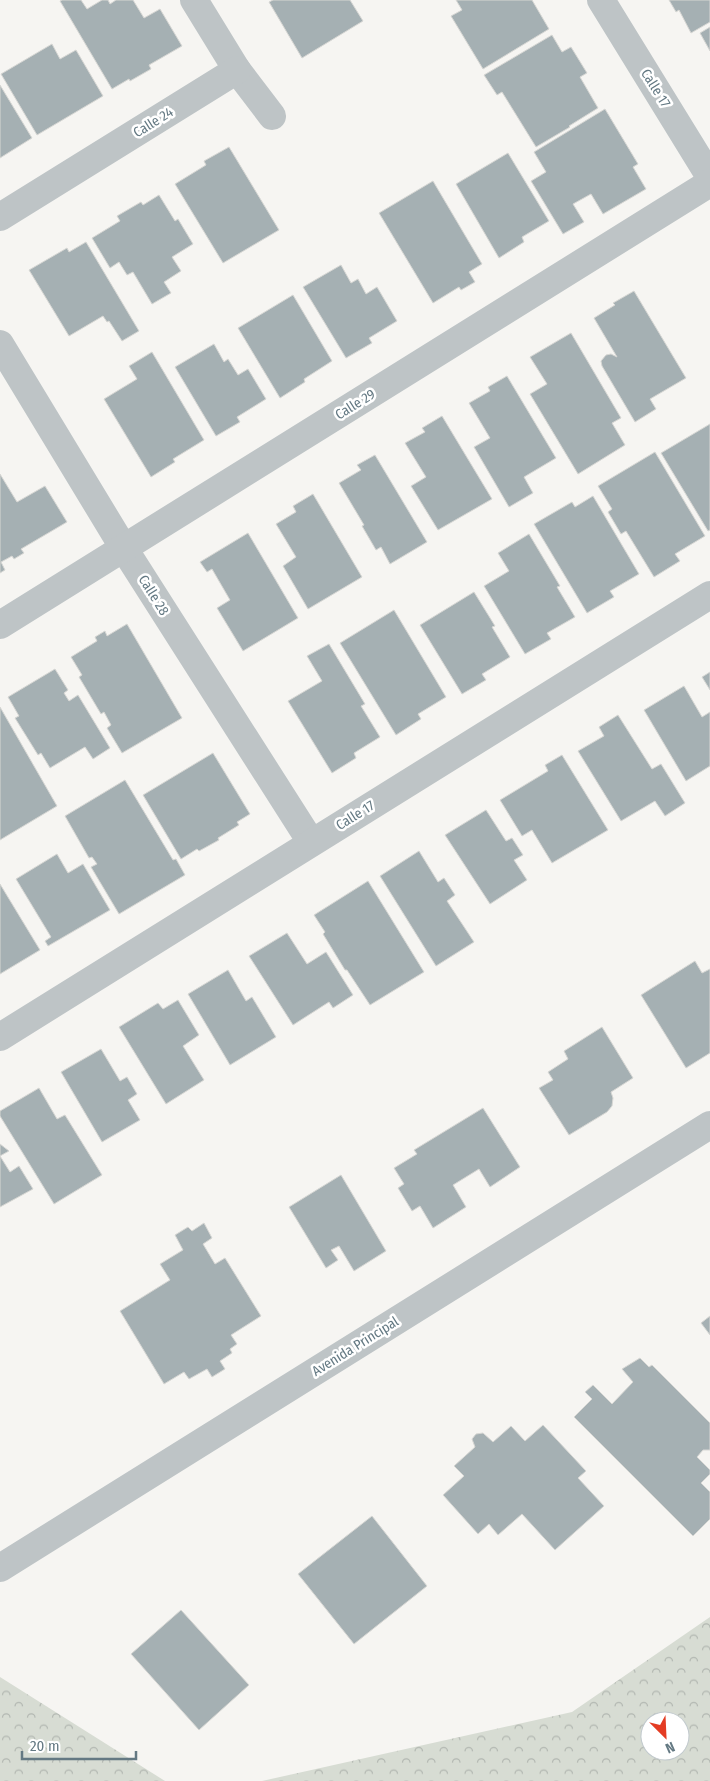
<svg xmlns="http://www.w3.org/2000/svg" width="710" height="1781" font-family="'Fira Sans Condensed',sans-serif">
	<defs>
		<pattern id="forest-crowns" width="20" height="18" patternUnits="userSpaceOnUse" patternTransform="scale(1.25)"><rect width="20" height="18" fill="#d7dcd3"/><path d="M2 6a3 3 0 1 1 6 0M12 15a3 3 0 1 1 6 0" fill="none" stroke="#b2b7b1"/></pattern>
	</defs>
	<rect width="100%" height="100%" fill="#f6f5f2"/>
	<g fill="url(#forest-crowns)" fill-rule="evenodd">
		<path d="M710 1617V1781H262L572 1712ZM650 1721H680V1751H650Z"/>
		<path d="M0 1677 165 1781H0Z"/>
	</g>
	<g fill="#a5b0b3" stroke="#d7d7d4">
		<path d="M62 0H81L87 9 102 0H108L110 4 116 0H133L144 18 160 9 182 46 149 65 151 69 130 81 129 79 112 89 60 1Z"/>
		<path d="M273 0H350L363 21 302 58 269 2Z"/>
		<path d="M456 0H532L549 29 483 69 451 16 462 10Z"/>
		<path d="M669 0H710V22L691 33 679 10 676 12Z"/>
		<path d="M710 27V51L700 33Z"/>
		<path d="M552 35 562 52 571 47 587 73 580 77 598 108 569 126 570 127 536 147 502 92 497 95 484 75Z"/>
		<path d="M52 44 60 59 76 50 103 96 37 135 1 74Z"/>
		<path d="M0 85 32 138 0 158Z"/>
		<path d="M605 109 638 164 633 167 646 189 603 214 591 194 573 204 584 222 563 234 531 181 546 172 534 152Z"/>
		<path d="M229 147 279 230 223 263 175 184 206 165 204 161Z"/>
		<path d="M508 153 549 221 522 237 524 242 499 258 456 184Z"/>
		<path d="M433 181 482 264 469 272 475 282 461 290 459 287 433 303 379 213Z"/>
		<path d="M159 195 175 221 178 219 193 244 172 257 181 271 164 282 171 293 152 304 133 272 127 275 119 262 110 268 92 238 120 221 117 216 141 202 143 205Z"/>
		<path d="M86 242 139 331 122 341 109 321 107 322 103 316 69 336 29 270 67 248 69 252Z"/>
		<path d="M341 265 351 283 358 279 366 294 377 287 397 321 369 338 372 343 346 358 303 287Z"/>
		<path d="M634 291 686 378 650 399 656 409 635 422 602 366 601 361 606 355 611 354 617 357 594 318 615 305 613 303Z"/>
		<path d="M293 295 332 361 304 379 305 382 280 398 238 328Z"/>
		<path d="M571 333 621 418 612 423 625 445 578 474 530 394 547 384 530 357Z"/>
		<path d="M214 344 224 362 228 359 238 375 248 369 266 399 237 417 240 422 216 436 175 367Z"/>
		<path d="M152 352 204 440 173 459 175 462 151 477 104 399 137 379 129 366Z"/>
		<path d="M507 376 556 458 524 477 533 493 509 507 474 447 490 438 469 403 490 391 488 387Z"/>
		<path d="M442 416 492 499 438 530 411 486 426 477 405 443 425 432 422 428Z"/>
		<path d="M710 424V530L708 531 661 453Z"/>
		<path d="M655 452 705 536 675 554 680 561 654 577 626 531 621 534 608 512 612 509 598 486Z"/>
		<path d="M375 455 427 542 390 564 381 547 376 550 362 526 364 525 339 483 361 470 357 465Z"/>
		<path d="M0 474 17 502 45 486 67 522 21 549 24 553 14 559 12 556 1 562 5 570 0 573Z"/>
		<path d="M313 494 362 577 308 609 283 566 296 557 276 524 296 512 293 506Z"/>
		<path d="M593 496 639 574 610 591 614 597 587 613 534 524 572 502 575 507Z"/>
		<path d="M248 533 298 618 243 651 217 608 230 600 212 569 207 572 200 562Z"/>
		<path d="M529 534 560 586 557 587 575 617 547 633 551 639 525 654 484 586 509 571 498 553Z"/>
		<path d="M474 592 495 626 492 627 510 657 482 674 486 680 462 694 420 625Z"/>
		<path d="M394 610 446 697 418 714 421 719 396 735 340 643Z"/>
		<path d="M127 624 182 718 122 753 107 728 111 725 104 712 101 714 79 677 82 675 71 657 97 641 95 637 105 631 107 636Z"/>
		<path d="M329 644 365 704 361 706 380 737 354 753 356 758 332 773 288 701 322 681 307 656Z"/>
		<path d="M55 669 68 690 64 693 69 701 78 695 110 748 93 759 85 747 50 768 41 753 38 755 15 718 19 716 8 697Z"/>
		<path d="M710 672V690L702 677Z"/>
		<path d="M684 686 702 717 710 712V766L686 781 644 710Z"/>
		<path d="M0 707 57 806 0 840Z"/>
		<path d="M618 715 652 769 661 764 685 803 665 816 655 801 621 821 578 751 604 736 599 727Z"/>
		<path d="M213 753 250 814 237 822 239 825 218 838 219 840 199 851 197 849 181 859 143 795Z"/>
		<path d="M562 755 608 830 552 863 532 830 522 836 500 800 548 771 545 765Z"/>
		<path d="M125 780 173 860 176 859 185 875 119 914 91 867 97 864 92 857 89 858 65 816Z"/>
		<path d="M486 810 506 841 512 838 523 855 514 860 527 880 490 904 445 835Z"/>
		<path d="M419 851 438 882 444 878 455 895 447 901 474 942 436 966 380 876Z"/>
		<path d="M57 854 68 873 83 864 110 910 48 946 45 941 51 937 16 879Z"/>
		<path d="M368 881 424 972 370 1005 347 970H345L323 934 325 932 314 915Z"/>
		<path d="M0 884 40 950 0 974Z"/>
		<path d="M287 933 307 964 326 952 353 995 333 1008 329 1002 293 1025 249 956Z"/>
		<path d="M695 961 702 973 710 969V1053L686 1068 641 995Z"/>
		<path d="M228 970 246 1001 252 997 276 1037 230 1065 188 994Z"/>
		<path d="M178 1000 199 1035 183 1046 204 1080 166 1104 119 1027 158 1003 163 1009Z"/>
		<path d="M602 1027 633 1078 611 1092 613 1098 612 1106 607 1112 569 1135 539 1088 553 1080 548 1072 568 1059 564 1051Z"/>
		<path d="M101 1049 120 1081 127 1077 137 1094 128 1100 140 1120 102 1142 61 1072Z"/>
		<path d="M39 1088 57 1119 65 1115 102 1175 54 1204 0 1116V1111Z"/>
		<path d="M483 1108 520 1167 490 1187 479 1169 453 1185 466 1207 433 1228 420 1206 412 1211 398 1188 404 1184 394 1168 417 1154 414 1150Z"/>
		<path d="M0 1144 9 1151 0 1156 10 1172 19 1166 33 1189 0 1207Z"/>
		<path d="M341 1175 386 1251 354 1271 339 1246 331 1250 338 1260 326 1268 289 1207Z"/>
		<path d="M204 1223 212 1238 203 1244 215 1264 225 1258 261 1316 231 1335 237 1344 230 1349 232 1353 220 1361 225 1369 212 1377 207 1369 189 1379 184 1372 164 1384 120 1311 170 1280 160 1264 183 1250 175 1235 188 1227 192 1231Z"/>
		<path d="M710 1316V1335L701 1323Z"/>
		<path d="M640 1358 649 1367 652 1365 710 1423V1450H703L697 1457 710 1470V1474L701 1483 710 1492V1519L693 1536 574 1417 592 1399 585 1392 593 1385 612 1404 633 1382 622 1369Z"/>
		<path d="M543 1425 586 1471 578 1478 604 1506 555 1550 522 1514 498 1535 489 1524 478 1534 443 1495 464 1476 454 1466 475 1447 472 1439 476 1434 483 1433 493 1442 511 1426 525 1441Z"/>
		<path d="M372 1516 427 1586 354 1644 298 1574Z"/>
		<path d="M181 1610 249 1685 199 1730 131 1654Z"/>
	</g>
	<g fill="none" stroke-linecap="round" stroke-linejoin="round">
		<g stroke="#bec4c6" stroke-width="28">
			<path d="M194 0 237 70 272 116"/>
			<path d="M601 0 710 177"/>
			<path d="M0 217 237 70"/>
			<path d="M0 344 123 547 311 842"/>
			<path d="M0 625 710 183"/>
			<path d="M0 1037 710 595"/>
			<path d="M0 1568 710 1125"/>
		</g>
	</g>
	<g text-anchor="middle" stroke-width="5" stroke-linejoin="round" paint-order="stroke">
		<g font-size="14" fill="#647983" stroke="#fff">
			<text transform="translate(656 88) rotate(58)" y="5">Calle 17</text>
			<text transform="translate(153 122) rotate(-32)" y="5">Calle 24</text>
			<text transform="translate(355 404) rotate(-32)" y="5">Calle 29</text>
			<text transform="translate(154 595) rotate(58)" y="5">Calle 28</text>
			<text transform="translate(355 815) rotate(-32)" y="5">Calle 17</text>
			<text transform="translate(355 1346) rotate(-32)" y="5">Avenida Principal</text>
		</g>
	</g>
	<g transform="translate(665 1736) rotate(156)"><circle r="24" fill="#ffffff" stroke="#c1c9cd"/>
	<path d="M0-4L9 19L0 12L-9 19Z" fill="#e43c23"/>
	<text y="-8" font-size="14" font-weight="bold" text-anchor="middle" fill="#647983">N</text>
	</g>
	<path d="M22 1751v8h114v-8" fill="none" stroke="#647983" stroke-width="2.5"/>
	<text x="30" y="1751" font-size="15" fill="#647983" stroke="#ffffff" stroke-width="4" paint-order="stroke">20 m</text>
</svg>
